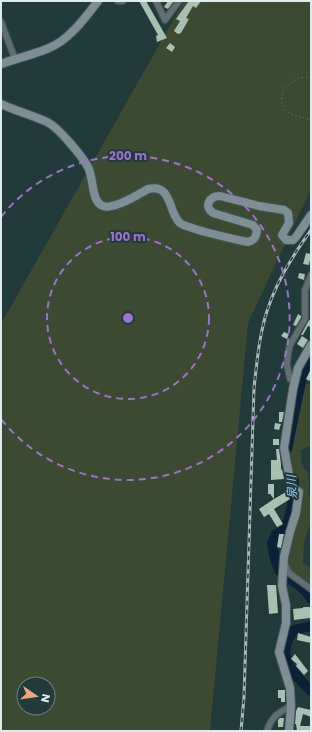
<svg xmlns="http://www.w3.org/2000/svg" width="312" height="732" font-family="Poppins,'Noto Sans JP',sans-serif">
	<rect width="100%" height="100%" fill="#203b39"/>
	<g fill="#3c4a32" fill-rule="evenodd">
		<path d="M184 1H311V189L248 323 210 731H1V324ZM24 684H48V708H24Z"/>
		<path d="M303 382 310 384 311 382V446L301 450 302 466 308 472 309 484 308 491 311 506V521L304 542 303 564 307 565 311 569V583L291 571 288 566 286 556 300 488 293 469 289 450Z"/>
	</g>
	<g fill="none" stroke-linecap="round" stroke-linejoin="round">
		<g stroke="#0b2137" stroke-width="10">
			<path d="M287 449 302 377 306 363 311 355"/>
			<path d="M294 481C294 501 292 510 285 530L276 534 272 543 275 559 279 570 300 586 309 595 311 599"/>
			<path d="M311 626 294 630C274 656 292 672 311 691"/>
		</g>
	</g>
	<g fill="#a7c0b2">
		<path d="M139 1H146L167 38 157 42 156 36 158 35Z"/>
		<path d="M168 1H174L168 9 164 7Z"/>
		<path d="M189 1H201L196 8 193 6 186 18 189 19 181 33 178 34 174 31 180 21 176 19Z"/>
		<path d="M170 43 175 47 172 52 166 48Z"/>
		<path d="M306 253 311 254 309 265 303 264Z"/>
		<path d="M299 273 305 274 304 280 298 278Z"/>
		<path d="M298 314 301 316V318L296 326 293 325Z"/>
		<path d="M309 320 311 321V327L308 326 303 335H301Z"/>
		<path d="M284 332 289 334 287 339 281 336Z"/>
		<path d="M302 336 308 340 303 348 297 344Z"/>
		<path d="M311 369V378L309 381 306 379Z"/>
		<path d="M279 412H284L282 422H279Z"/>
		<path d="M275 423 281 424 279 430 274 429Z"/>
		<rect x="273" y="439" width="6" height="6"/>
		<path d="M276 449H279L281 464V470L282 469 284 479 271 480V460H277Z"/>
		<path d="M268 484H274V499L286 492 290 499 274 509 283 524 277 527 269 514 264 517 259 509 274 499 270 494H268Z"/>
		<path d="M279 534H284L281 548 277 547Z"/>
		<path d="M267 585H276L278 613 269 614Z"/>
		<path d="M303 607H310V618L294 620 293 609 303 608Z"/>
		<path d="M298 633 311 637V643L297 640Z"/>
		<path d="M295 654 308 671 304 675 296 666 297 664 291 659Z"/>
		<path d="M278 690H285V702H281V698H278Z"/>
		<path d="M298 707 311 710V717L303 714 300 726H311V731H297L296 724H295L296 711Z"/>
		<path d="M280 718H284L283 727H278V720Z"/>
	</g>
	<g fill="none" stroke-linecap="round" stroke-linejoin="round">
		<defs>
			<g id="street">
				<path d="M118 1H123"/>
				<path d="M156 1 165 20 179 1"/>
				<path d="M1 22 15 59"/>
				<path d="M295 381 290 379 287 365 288 354 290 345 305 319V290L311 275"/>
				<path d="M284 562 289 573 311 589"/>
				<path d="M267 731C272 716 277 714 291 706"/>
			</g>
			<g id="secondary">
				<path d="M1 64C17 58 33 55 49 48 69 40 85 18 98 1"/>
				<path d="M1 104C16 111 32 115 47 122 58 127 82 156 88 167 94 178 91 202 103 206 114 210 137 195 148 189 172 183 168 212 180 223 183 226 188 226 192 228 210 234 229 238 248 242 255 240 256 237 257 230L253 225 213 213C203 206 210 196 220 196L259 206 284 210 288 213 289 223 282 235 286 240H293L296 237 311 215"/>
				<path d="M289 731 291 706 290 688 279 652 286 623V605L282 586 284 557 290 532 296 513 299 492 291 485 284 448 293 389 298 368 311 345"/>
			</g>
		</defs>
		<use href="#street" stroke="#3e5756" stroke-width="8"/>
		<use href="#secondary" stroke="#3e5756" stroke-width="10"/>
		<path stroke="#6a807f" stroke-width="1" stroke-dasharray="1 3" stroke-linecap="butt" d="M311 78C296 74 274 91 284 107 290 118 302 115 311 121"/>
		<use href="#street" stroke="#636e72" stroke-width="5.5"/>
		<use href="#secondary" stroke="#7d8e94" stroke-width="8"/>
		<defs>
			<path id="rail" d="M241 731 244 697 254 388C257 362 259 336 267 311 276 282 293 255 311 230"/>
		</defs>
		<use href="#rail" stroke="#a8bbba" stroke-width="3"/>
		<use href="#rail" stroke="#203b39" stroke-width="1.5" stroke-dasharray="4.5" stroke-linecap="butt"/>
	</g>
	<g fill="none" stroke="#9e70cf" stroke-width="2" stroke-dasharray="7 5">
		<circle cx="128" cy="318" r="81"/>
		<path d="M1 217A162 162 0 1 1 1 419"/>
	</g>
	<g text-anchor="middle" stroke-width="4" stroke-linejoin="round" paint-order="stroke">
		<g font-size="12" font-style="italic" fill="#96c3f0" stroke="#203b39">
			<text transform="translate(292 487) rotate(-93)" y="4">泉川</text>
		</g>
	</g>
	<circle cx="128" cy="318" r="6" fill="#9e70cf" stroke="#203b39" stroke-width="2"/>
	<g font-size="12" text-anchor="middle" font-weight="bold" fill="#9e70cf" stroke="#203b39" stroke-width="4" stroke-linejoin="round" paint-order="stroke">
		<text x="128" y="160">200 m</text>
		<text x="128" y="241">100 m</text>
	</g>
	<rect width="312" height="732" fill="none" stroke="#deedec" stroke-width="4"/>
	<g transform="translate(36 696) rotate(103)"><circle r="19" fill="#203b39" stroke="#6c8281"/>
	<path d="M0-3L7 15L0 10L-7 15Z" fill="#f1a17d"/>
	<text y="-6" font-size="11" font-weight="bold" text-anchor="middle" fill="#deedec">N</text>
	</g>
</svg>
